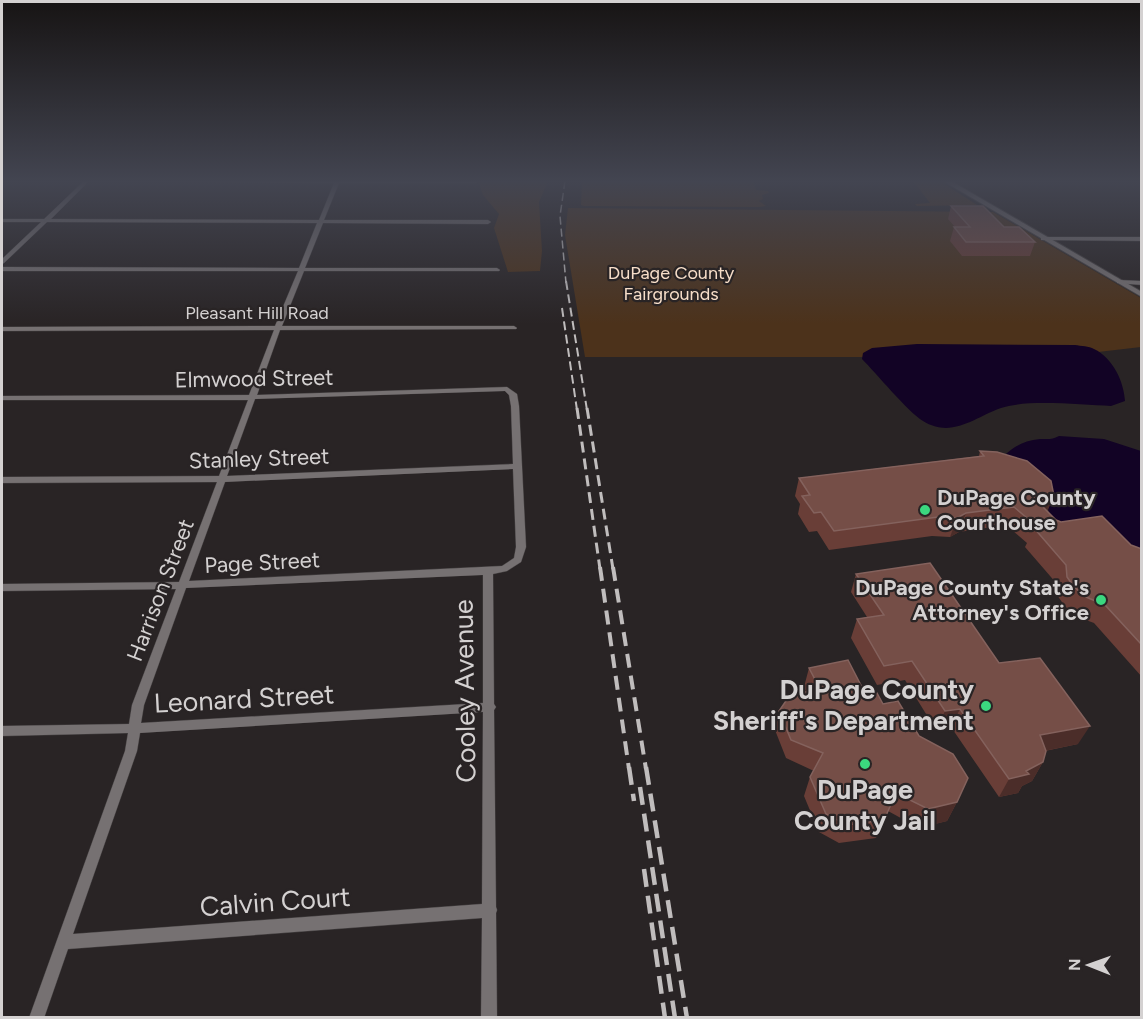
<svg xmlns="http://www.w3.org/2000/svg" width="1143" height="1019" font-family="Figtree,sans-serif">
	<rect width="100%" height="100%" fill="#292425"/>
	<g fill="#4c321b">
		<path d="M478 181H548L539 202 542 251 540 271 508 272 494 228 499 214 483 195Z"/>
		<path d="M582 181H753L756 190 768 191 769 193 762 195 763 199 759 201 766 206 759 207 584 206 581 205Z"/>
		<path d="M913 181H940L977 205 917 206 915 204 930 203Z"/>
		<path d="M568 208 993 212 1141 298V347L1098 352 873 357H585L565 235Z"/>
	</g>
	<g fill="#120325">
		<path d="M917 344 1075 345C1081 346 1089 346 1094 349 1113 358 1124 382 1125 401L1111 406C1082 405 1026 399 1001 408 975 417 952 439 923 421 908 412 876 373 862 359L863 353 872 348Z"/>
		<path d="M1059 436 1104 439 1141 451V570L1052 538 1048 507 992 470C1005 453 1017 441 1040 439 1048 439 1052 440 1059 436Z"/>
	</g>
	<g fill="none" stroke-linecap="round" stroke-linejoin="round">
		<defs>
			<g id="minor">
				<path d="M84 181H89L51 219 319 220 334 183 93 181 477 182 475 183H339L324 220H488L491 222 488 224 323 223 305 268H497L500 270 499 271H304L282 326H514L517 328 516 329 280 330 257 395 507 387 517 394 519 406 526 547 521 562 507 571 493 574 494 704 496 707 494 710 496 907 497 910 496 913 497 1018H481L482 918 68 949 44 1018H29L125 751 128 733 2 736V726L129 724 132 705 176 589 2 591V584L179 582 217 482 2 483V477L219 476 248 400H2V396L249 395 274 330 2 331V327L275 326 298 271H2V267L299 268 317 223 47 222 4 263 2 264V259L41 222H2V219H44ZM505 391 509 395 511 406 513 464 227 476 255 399ZM513 469 516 547 514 558 502 566 189 581 225 482ZM483 575V703L141 723 144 705 186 588ZM483 712 482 904 73 934 137 751 140 733Z"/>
				<path d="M1043 237H1142V241L1041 240V238Z"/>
				<path d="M1119 280 1142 281V285L1117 283V281Z"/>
			</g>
			<path id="tertiary" d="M943 181H951L1142 292V297Z"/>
		</defs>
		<use href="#minor" stroke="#444041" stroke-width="1"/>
		<use href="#tertiary" stroke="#444041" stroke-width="2"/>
		<use href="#minor" fill="#767172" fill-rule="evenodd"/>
		<use href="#tertiary" fill="#767172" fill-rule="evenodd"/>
		<path stroke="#c0bdbd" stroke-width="1.5" stroke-dasharray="8 4" stroke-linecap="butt" d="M565 181 560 216 566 283"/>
		<g stroke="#c0bdbd" stroke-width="2" stroke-dasharray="9 4.5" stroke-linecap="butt">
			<path d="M566 281 587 410"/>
			<path d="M562 308 577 410"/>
		</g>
		<g stroke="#c0bdbd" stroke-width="3" stroke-dasharray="11 6" stroke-linecap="butt">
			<path d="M577 408 600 569"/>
			<path d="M587 408 613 569"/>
		</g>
		<g stroke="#c0bdbd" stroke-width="4" stroke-dasharray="14 8" stroke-linecap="butt">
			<path d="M600 567 629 769"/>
			<path d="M613 567 646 769"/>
		</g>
		<g stroke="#c0bdbd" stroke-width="4.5" stroke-dasharray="18 9" stroke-linecap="butt">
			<path d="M629 767 634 801"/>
			<path d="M646 767 687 1018"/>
			<path d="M640 787 675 1018"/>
			<path d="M644 869 665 1018"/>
		</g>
	</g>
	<g fill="#693e37">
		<path d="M951 206 1004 227 1035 242 1030 256H962L950 241 954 227H955L948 219Z"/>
		<path d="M980 451 1054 496 1047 511 1056 520 1142 549V677L1094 623 1075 616 1064 605 1057 595V584L1025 547 1027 543 1006 525 959 532 950 537 932 536 829 550 817 531 809 532 798 514 800 504 795 496 799 478 979 456Z"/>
		<path d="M856 574 999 663 1078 744 1045 751 1043 762 1032 781 1022 786 1018 793 999 797 951 727 936 730 905 680 877 685 851 638 857 619 867 617 851 592Z"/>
		<path d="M809 668 866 695 883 704 957 802 947 821 919 828 888 811 876 838 839 843 819 832 804 796 810 777 814 771 786 758 775 730 779 711 806 692 804 687Z"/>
	</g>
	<g fill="#4b2d29">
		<path d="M1054 496 1046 514 1035 526 1043 507Z"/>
		<path d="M966 513 959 532 950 537 957 518Z"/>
		<path d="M960 709 951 727 936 730 945 711Z"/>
		<path d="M1090 726 1078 744 1029 754 1040 735Z"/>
		<path d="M1043 762 1032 781 1022 786 1018 793 999 797 1009 779Z"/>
		<path d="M957 802 947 821 919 828 928 809Z"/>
	</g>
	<g fill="#754e47" stroke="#84625d" stroke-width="1.5">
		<path d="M951 206H983L1004 227H1019L1035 242H966L954 227H970Z"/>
		<path d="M980 451 997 452 1027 461 1051 481 1054 496 1043 507 1056 520 1061 522 1102 516 1131 545 1142 549V645L1105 605 1086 597 1074 587 1067 577 1066 565 1034 528 1040 529 1014 507 966 513 957 518 938 517 834 531 821 512 814 513 802 496 810 495 799 478 984 456Z"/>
		<path d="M930 563 999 663 1040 658 1090 726 1040 735 1046 751 1043 762 1026 771 1029 774 1009 779 960 709 945 711 912 661 884 666 857 619 884 615 856 574Z"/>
		<path d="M848 660 866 695 877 693 883 704 898 701 919 736 953 754 968 778 957 802 928 809 896 793 884 820 847 825 826 814 810 777 823 753 791 740 779 711 790 695 820 689 809 668Z"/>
	</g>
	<linearGradient id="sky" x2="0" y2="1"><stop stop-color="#171414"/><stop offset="0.56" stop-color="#434551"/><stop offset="1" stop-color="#434551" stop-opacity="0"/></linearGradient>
	<rect width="1143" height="324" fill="url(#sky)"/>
	<g fill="#3bd77f" stroke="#292425" stroke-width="2">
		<circle cx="925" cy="510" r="6"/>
		<circle cx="1101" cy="600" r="6"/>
		<circle cx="986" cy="706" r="6"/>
		<circle cx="865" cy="764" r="6"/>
	</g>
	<g text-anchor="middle" stroke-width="4.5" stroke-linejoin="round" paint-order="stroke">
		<g font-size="18" fill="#f7dec9" stroke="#292425">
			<text x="671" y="279">DuPage County<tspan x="671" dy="21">Fairgrounds</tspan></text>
		</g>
		<g font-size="18" fill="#d4d1d1" stroke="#292425">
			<text x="257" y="319">Pleasant Hill Road</text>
		</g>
		<g font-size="22" fill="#d4d1d1" stroke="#292425">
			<text transform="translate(254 378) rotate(-1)" y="8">Elmwood Street</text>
			<text transform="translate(259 458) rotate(-2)" y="8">Stanley Street</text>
			<text transform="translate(262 562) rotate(-3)" y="8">Page Street</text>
			<text transform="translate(160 590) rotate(-69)" y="8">Harrison Street</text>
		</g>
		<g font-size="22" font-weight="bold" fill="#d4d1d1" stroke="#292425" text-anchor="start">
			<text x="937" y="505">DuPage County<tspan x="937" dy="25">Courthouse</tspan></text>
			<text x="1089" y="595" text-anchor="end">DuPage County State's<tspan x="1089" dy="25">Attorney's Office</tspan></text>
		</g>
		<g font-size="27" font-weight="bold" fill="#d4d1d1" stroke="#292425" text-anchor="end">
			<text x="974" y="699">DuPage County<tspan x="974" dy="31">Sheriff's Department</tspan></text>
			<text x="865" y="799" text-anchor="middle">DuPage<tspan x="865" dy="31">County Jail</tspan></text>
		</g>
		<g font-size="27" fill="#d4d1d1" stroke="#292425">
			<text transform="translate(465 691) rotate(-91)" y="9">Cooley Avenue</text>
			<text transform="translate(244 699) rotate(-3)" y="9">Leonard Street</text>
			<text transform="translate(275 902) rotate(-4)" y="9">Calvin Court</text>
		</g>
	</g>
	<rect width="1143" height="1019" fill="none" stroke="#d4d1d1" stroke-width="6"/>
	<g transform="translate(1089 965) rotate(271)" stroke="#292425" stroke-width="4.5" paint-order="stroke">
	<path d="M0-4.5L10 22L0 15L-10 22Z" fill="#d4d1d1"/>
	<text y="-9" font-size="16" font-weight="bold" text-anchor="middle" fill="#d4d1d1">N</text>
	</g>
</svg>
